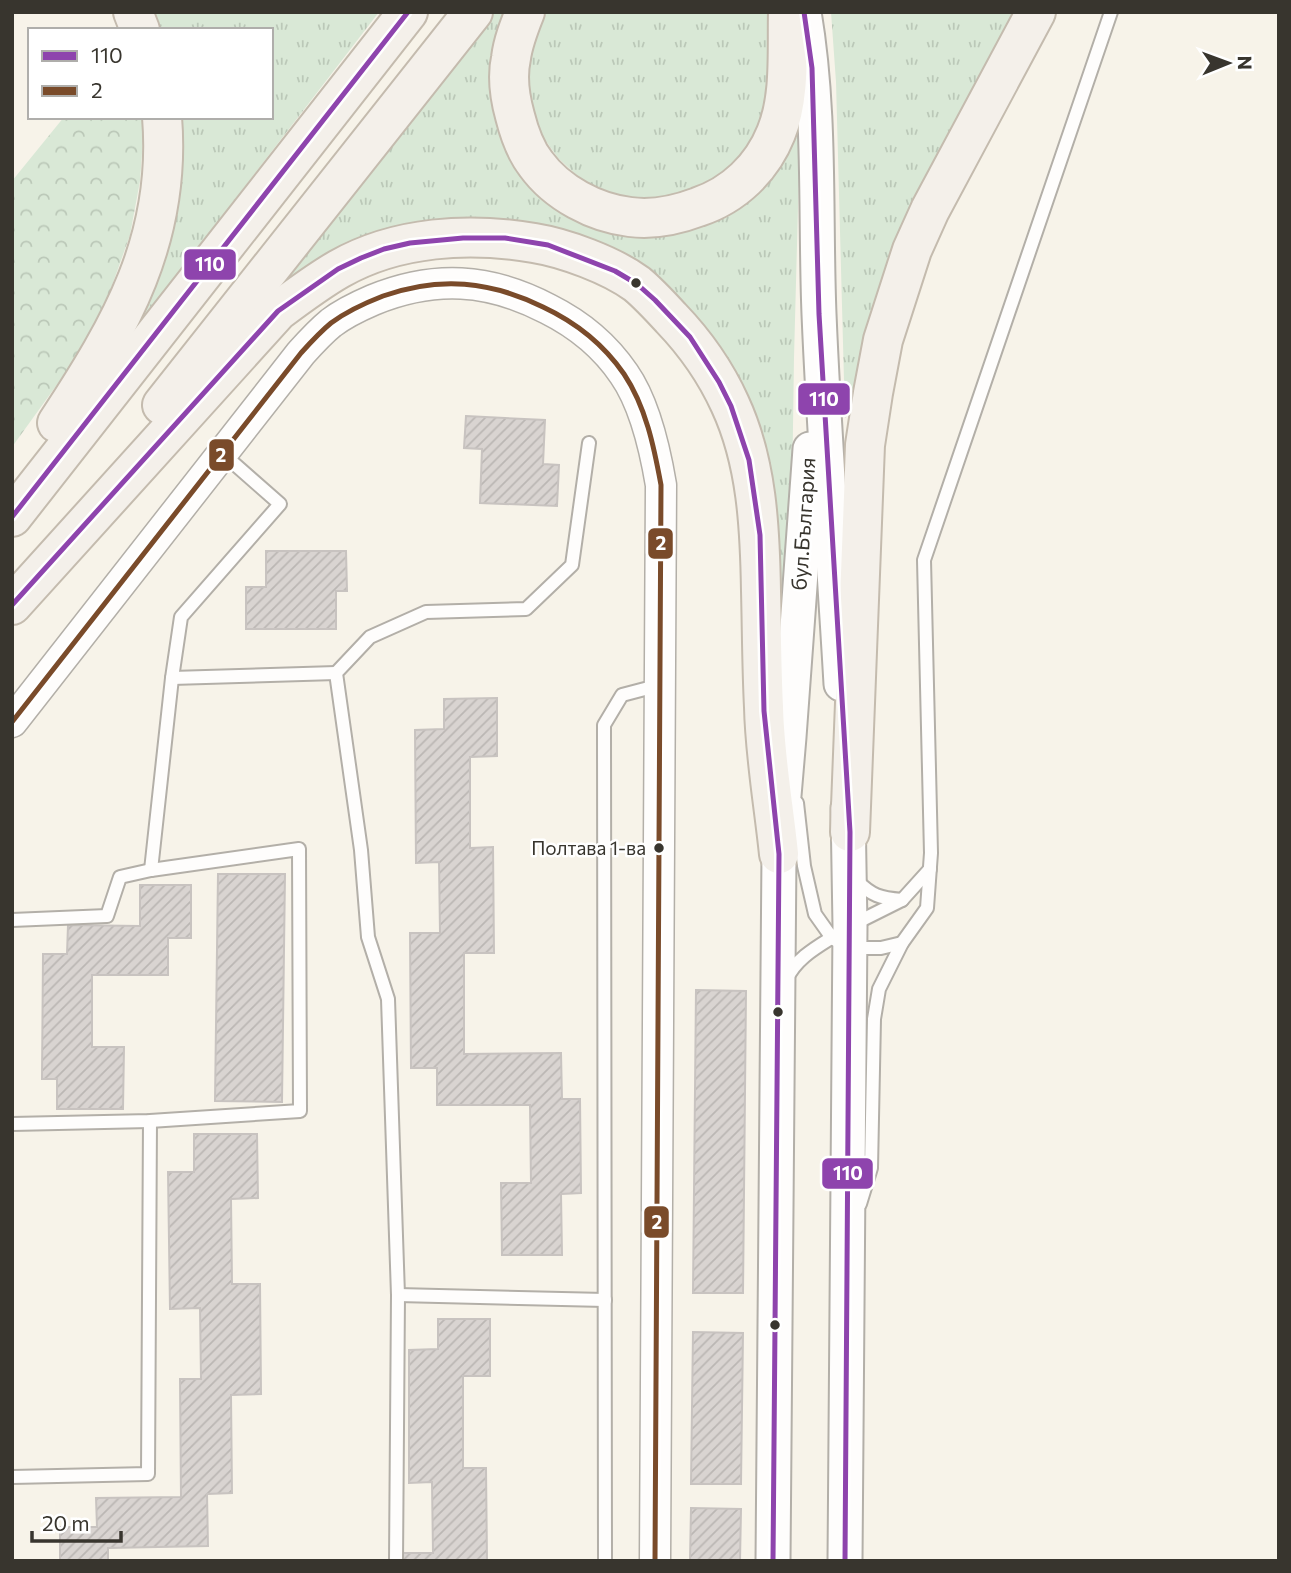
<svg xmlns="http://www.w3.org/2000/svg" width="1291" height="1573" font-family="Commissioner,sans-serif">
	<defs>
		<pattern id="grass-tufts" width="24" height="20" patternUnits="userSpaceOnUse" patternTransform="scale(1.75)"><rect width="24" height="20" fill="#d9e8d6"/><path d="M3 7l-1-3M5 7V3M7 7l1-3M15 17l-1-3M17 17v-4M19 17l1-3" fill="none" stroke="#bbc8b8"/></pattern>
		<pattern id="forest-crowns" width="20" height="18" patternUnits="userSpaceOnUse" patternTransform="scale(1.75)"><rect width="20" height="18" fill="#d9e8d6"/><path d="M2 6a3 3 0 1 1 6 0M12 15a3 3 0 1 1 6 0" fill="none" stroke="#bbc8b8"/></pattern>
		<pattern id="building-hatch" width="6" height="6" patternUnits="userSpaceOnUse" patternTransform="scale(1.75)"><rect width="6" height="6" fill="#d9d4d1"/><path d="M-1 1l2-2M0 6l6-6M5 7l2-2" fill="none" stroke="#bbb7b4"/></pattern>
	</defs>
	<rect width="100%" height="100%" fill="#f7f3e9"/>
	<g fill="url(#grass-tufts)">
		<path d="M146 12H379L139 324 134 315 176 117H271V30H153Z"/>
		<path d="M492 12H513L496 96 607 226 783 158 800 132 794 358 789 701 772 564 699 333 515 226 274 294 407 125Z"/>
		<path d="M546 12H768L773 45 763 126 724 182 662 203 613 196 584 182 558 158 543 137 533 116 529 89 530 57 540 22Z"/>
		<path d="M831 12H1018L853 407 850 414 845 418 836 82Z"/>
	</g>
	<path fill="url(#forest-crowns)" d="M64 117H143L144 126 140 181 130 235 109 294 82 350 12 447V181Z"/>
	<g fill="url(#building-hatch)" stroke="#c8c3c0" stroke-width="2">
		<path d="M466 416 545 420 543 464 559 465 557 506 480 503 482 449 464 448Z"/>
		<path d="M266 551H346L347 591H336V629H246V587H266Z"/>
		<path d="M497 698V756L470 757V848L493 847 494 953H464V1054L561 1053 562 1099H580L581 1193 561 1194 562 1255H502L501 1183H531L530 1105H437V1068H411L410 933H440L439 862 416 863 415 730 444 729V699Z"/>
		<path d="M218 874H285L282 1102 215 1101Z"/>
		<path d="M140 885H191V938H168V975H92V1047H124L123 1109H57V1079H42L43 954H67L68 925 140 926Z"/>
		<path d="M696 990 746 991 743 1293H693Z"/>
		<path d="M194 1134H257L258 1198 231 1199 232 1284H260L261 1394 231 1395 232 1493 207 1494 208 1546 108 1548V1561H60V1527H97L96 1498 181 1497 180 1379H201L200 1308 170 1309 168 1172H194Z"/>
		<path d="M438 1319H490V1376H463V1468H486L487 1561H402V1553H433L432 1482 409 1483V1350L438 1349Z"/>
		<path d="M693 1332 743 1333 741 1484H691Z"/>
		<path d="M691 1508 741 1509 740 1561H690Z"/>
	</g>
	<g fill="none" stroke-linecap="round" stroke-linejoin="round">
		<defs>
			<g id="service">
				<path d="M172 678 336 673"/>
				<path d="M797 803 804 866 815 914 832 938 850 948H881L902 943"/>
				<path d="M151 870 172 678 181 617 280 504 222 453"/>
				<path d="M856 880C872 896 880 898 902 900"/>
				<path d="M12 920 107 916 120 877 151 870 299 849 300 1111 150 1121 12 1124"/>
				<path d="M852 925 902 900 930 869"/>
				<path d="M786 980C796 958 817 947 836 935"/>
				<path d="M860 1204 871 1168 874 1019 879 989 902 943 927 908 931 853 924 560 1111 12"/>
				<path d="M398 1295 605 1300"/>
				<path d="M12 1477 148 1474 150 1121"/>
				<path d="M396 1561 398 1295 388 999 368 937 361 850 336 673 370 637 426 612 526 609 572 565 589 443"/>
				<path d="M605 1561 604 725 622 695 660 685"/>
			</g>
			<path id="tertiary" d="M12 722 301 353C310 343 320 332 331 323 344 313 359 306 373 300 434 275 489 278 548 309 578 324 605 346 624 374 645 404 655 449 661 485L655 1561"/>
			<g id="secondary">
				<path d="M804 12C821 112 815 213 819 314 824 437 834 561 841 684"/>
				<path d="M773 1561 779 854 789 737 810 449"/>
				<path d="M845 1561 850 926 848 808"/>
			</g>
			<g id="primary">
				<path d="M133 12 140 30"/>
				<path d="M525 12C519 27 513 42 511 58 507 76 510 98 515 116 519 132 525 150 536 164 557 193 595 213 630 217 653 220 677 215 698 207 734 195 762 168 776 133 791 97 787 51 788 12"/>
				<path d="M162 405 473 12"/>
				<path d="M57 423C121 326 172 238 162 117"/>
				<path d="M12 517 408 12"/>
				<path d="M12 605 278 311C298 296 318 281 339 269 397 236 469 232 534 243 565 248 611 265 637 284 649 294 660 306 671 318 695 343 715 371 730 404 757 462 760 528 761 591 762 629 762 668 764 707 765 756 774 805 779 854"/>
				<path d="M850 832 865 445 873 393 883 340 912 250 930 210 1036 12"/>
			</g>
		</defs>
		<use href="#service" stroke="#b3afa8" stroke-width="16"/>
		<use href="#tertiary" stroke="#b3afa8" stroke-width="33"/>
		<use href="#secondary" stroke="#b3afa8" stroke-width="37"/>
		<use href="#primary" stroke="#c4bbae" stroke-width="42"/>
		<use href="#service" stroke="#fefdfc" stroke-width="12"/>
		<use href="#tertiary" stroke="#fefdfc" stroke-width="30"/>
		<use href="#secondary" stroke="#fefdfc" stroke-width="33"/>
		<use href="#primary" stroke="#f4f0ea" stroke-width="38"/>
		<defs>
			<g id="bus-1">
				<path d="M804 12 812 68 819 314 850 832 845 1561"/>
				<path d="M12 517 408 12"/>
				<path d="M12 605 278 311 338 269 361 258 384 249 410 243 463 238H505L548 245 615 271 637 284 655 300 690 337 719 382 731 406 749 460 760 535 764 711 779 854 773 1561"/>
			</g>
			<path id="bus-2" d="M12 722 301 353C310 343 320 332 331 323 347 311 365 303 383 296 440 276 490 281 543 307 575 322 604 345 624 374 646 407 654 447 661 485L655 1561"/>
		</defs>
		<use href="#bus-1" stroke="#fff" stroke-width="10"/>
		<use href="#bus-2" stroke="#fff" stroke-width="10"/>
		<use href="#bus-1" stroke="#8e44ad" stroke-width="5"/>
		<use href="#bus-2" stroke="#7a4b2a" stroke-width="5"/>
	</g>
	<g fill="#38352e" stroke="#fff" stroke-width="2.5">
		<circle cx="636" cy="283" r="6"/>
		<circle cx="659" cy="848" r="6"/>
		<circle cx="778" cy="1012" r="6"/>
		<circle cx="775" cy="1325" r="6"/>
	</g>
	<g text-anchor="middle" stroke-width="5" stroke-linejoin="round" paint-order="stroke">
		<g font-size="19" fill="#38352e" stroke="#fff" text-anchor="end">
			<text x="646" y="855">Полтава 1-ва</text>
		</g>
		<g font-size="21" fill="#38352e" stroke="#fff">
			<text transform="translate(804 524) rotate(-86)" y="7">бул.България</text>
		</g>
	</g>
	<g stroke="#fff" stroke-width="2.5">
		<rect x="183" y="248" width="54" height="33" rx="7" fill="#8e44ad"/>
		<rect x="797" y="382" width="54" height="34" rx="7" fill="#8e44ad"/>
		<rect x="208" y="438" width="27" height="34" rx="7" fill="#7a4b2a"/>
		<rect x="647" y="527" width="27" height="33" rx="7" fill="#7a4b2a"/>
		<rect x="821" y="1157" width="53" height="33" rx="7" fill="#8e44ad"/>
		<rect x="643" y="1205" width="27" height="34" rx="7" fill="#7a4b2a"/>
	</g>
	<g font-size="19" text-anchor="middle" font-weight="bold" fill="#fff">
		<text x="210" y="271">110</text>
		<text x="824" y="406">110</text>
		<text x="221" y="462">2</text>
		<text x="661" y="550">2</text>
		<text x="848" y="1180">110</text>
		<text x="657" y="1229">2</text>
	</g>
	<rect width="1291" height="1573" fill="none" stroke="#38352e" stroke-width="28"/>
	<rect x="28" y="28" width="245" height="91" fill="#ffffff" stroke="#afaeab" stroke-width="2"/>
	<rect x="42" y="51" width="35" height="10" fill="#8e44ad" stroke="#afaeab" stroke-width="2"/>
	<text x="91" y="63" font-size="21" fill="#38352e">110</text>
	<rect x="42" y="86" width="35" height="10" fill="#7a4b2a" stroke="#afaeab" stroke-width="2"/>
	<text x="91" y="98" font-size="21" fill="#38352e">2</text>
	<g transform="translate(1228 63) rotate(89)" stroke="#ffffff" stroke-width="5" paint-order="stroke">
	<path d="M0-5L12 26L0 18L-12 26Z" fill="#38352e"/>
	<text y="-10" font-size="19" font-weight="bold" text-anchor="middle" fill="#38352e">N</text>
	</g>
	<path d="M32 1531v10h89v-10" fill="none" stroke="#38352e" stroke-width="3.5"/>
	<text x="42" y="1531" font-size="21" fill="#38352e" stroke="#ffffff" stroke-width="5" paint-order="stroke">20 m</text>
</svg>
